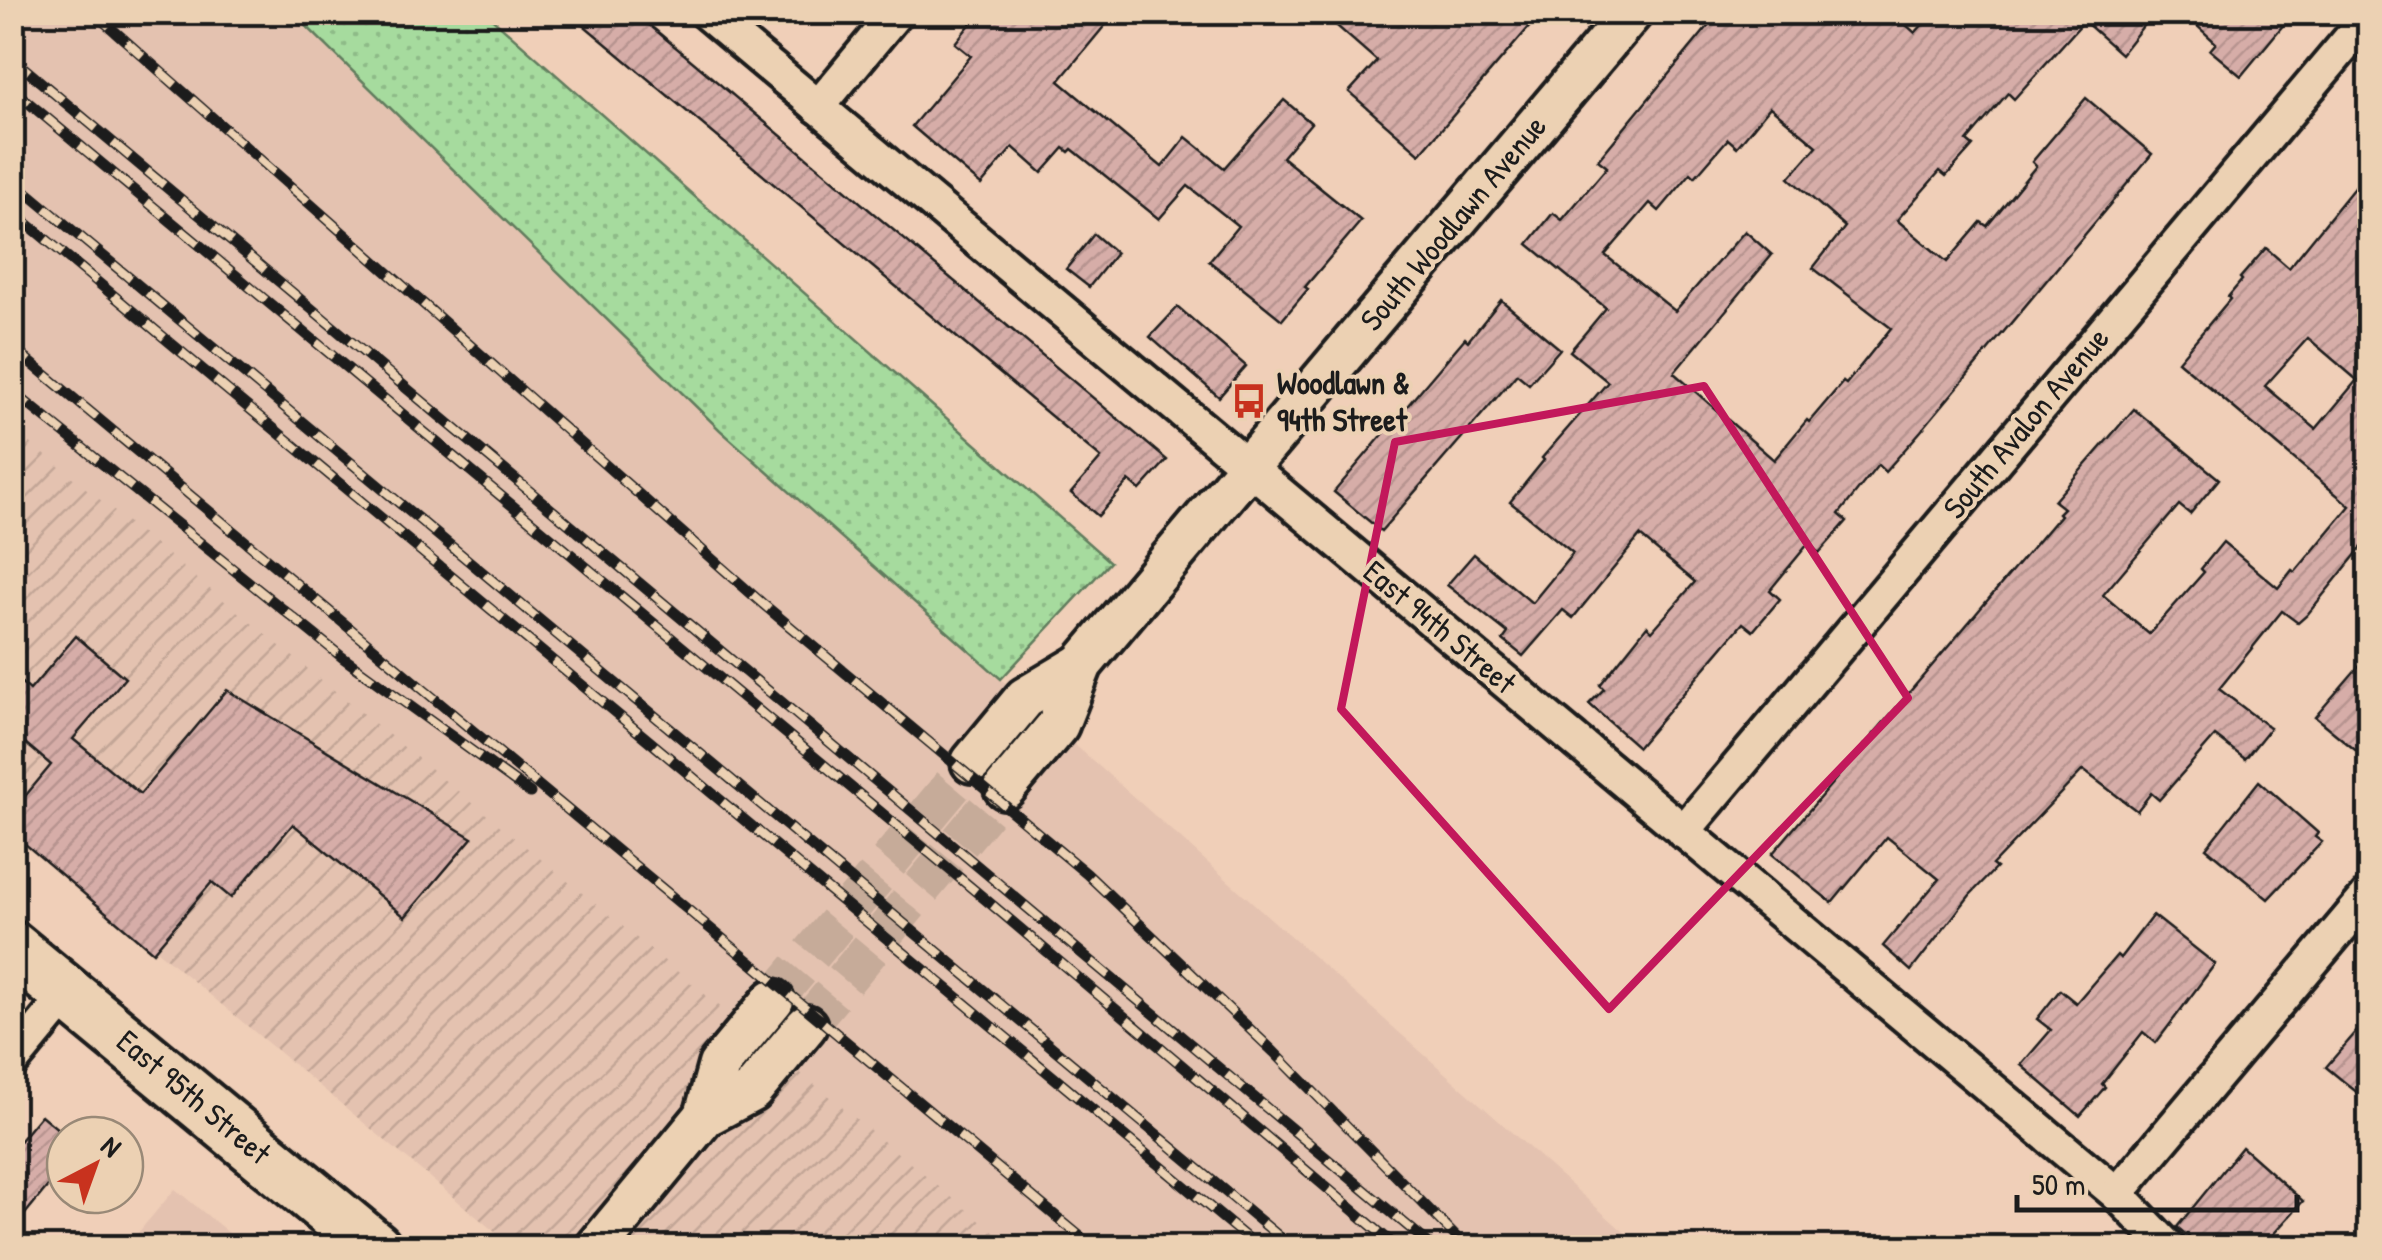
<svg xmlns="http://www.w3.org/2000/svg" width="2382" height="1260" font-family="'Patrick Hand',sans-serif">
	<defs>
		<pattern id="industrial-furrows" width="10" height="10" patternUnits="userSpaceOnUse" patternTransform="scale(2.5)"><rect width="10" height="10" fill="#e4c2b0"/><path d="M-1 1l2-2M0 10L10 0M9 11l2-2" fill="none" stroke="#c3a697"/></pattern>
		<pattern id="green-dots" width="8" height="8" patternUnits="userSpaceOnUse" patternTransform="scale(2.5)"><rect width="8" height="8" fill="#a6db9e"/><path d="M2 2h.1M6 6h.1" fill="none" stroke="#8ebb88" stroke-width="1.8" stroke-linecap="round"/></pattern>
		<pattern id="building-hatch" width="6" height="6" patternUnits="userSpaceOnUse" patternTransform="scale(2.5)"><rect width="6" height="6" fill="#d6ada8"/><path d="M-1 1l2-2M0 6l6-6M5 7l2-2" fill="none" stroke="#b79490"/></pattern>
	</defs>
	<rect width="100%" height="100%" fill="#f0cfb8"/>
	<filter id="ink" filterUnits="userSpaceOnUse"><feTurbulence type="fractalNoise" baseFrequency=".01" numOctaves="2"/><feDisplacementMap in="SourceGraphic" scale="20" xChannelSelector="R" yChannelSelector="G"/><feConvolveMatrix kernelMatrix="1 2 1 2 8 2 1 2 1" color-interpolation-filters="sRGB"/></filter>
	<g filter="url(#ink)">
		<g fill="#e4c2b0">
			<path d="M12 13H293L720 430 1641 1247H1003L13 436Z"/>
			<path d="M175 1189 246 1247H126Z"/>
		</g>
		<path fill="url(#industrial-furrows)" d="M12 428 458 791 1012 1247H513L13 831Z"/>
		<path fill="url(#green-dots)" stroke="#617c5d" stroke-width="2.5" d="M293 13H486L1110 562 1001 679 720 430Z"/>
		<g fill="url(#building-hatch)" stroke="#1c1c1c" stroke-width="2.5" fill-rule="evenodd">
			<path d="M568 12H634L1167 460 1140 490 1129 481 1098 516 1071 493 1101 458Z"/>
			<path d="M980 12H1116L1059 81 1162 167 1186 137 1224 168 1284 100 1311 123 1282 157 1361 221 1305 287 1308 289 1282 320 1209 261 1238 226 1188 186 1159 219 1072 149 1069 152 1064 148 1042 173 1013 147 981 185 912 126 971 56 955 43Z"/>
			<path d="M1321 12H1514L1530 26 1420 154 1349 92 1377 61Z"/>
			<path d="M1720 12H1892L1915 33 1934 12H2154L2121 54 2084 21 2014 99 2008 93 1967 141 1973 146 1946 176 1940 171 1897 220 1947 262 1981 222 1987 226 2036 166 2032 162 2086 98 2152 154 1921 431 1885 472 1878 465 1839 514 1847 521 1819 553 1808 544 1770 590 1780 599 1753 631 1743 623 1638 747 1589 704 1604 689 1600 685 1647 626 1652 631 1695 582 1640 536 1573 618 1563 610 1523 656 1503 640 1508 633 1447 585 1474 554 1532 603 1573 553 1510 502 1544 460 1542 458 1608 382 1570 351 1606 308 1528 244 1553 213 1562 220 1607 167 1598 160ZM1770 107 1817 146 1789 178 1845 227 1813 268 1891 328 1846 384 1843 382 1809 422 1807 420 1774 460 1674 373 1772 255 1745 231 1675 311 1605 255 1650 203 1659 211 1691 173 1695 177 1728 139 1737 147Z"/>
			<path d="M2182 12H2294L2241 76 2210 50 2216 43Z"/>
			<path d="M2370 168V537L2307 615 2298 623 2282 611 2219 689 2270 728 2245 759 2215 736 2159 800 2151 793 2137 811 2083 770 1992 865 1996 868 1970 895 1911 971 1883 946 1939 879 1887 837 1832 903 1772 854 2060 515 2058 513 2063 508 2054 501 2134 409 2219 479 2190 514 2179 505 2103 595 2149 634 2204 572 2201 569 2223 542 2278 588 2292 570 2295 572 2350 506 2178 361 2230 299 2228 297 2242 280 2240 278 2266 248 2289 268ZM2308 338 2357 380 2316 429 2265 386Z"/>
			<path d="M1094 234 1116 253 1089 287 1066 269Z"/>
			<path d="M1501 300 1560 349 1529 384 1517 374 1381 531 1334 492 1465 338 1468 341Z"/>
			<path d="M1178 307 1246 366 1219 397 1150 337Z"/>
			<path d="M76 636 125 678 73 739 140 794 227 690 472 838 405 917 293 824 231 898 212 882 153 952 12 833V812L51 765 12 732V675L30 690Z"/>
			<path d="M2370 653V762L2315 717Z"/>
			<path d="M2259 781 2318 833 2315 837 2322 842 2268 899 2206 848Z"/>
			<path d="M2153 915 2215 964 2156 1043 2143 1032 2102 1084 2105 1087 2080 1116 2021 1065 2051 1030 2037 1019 2060 990 2076 1003 2117 955 2120 958Z"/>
			<path d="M2370 1016V1103L2326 1067Z"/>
			<path d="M41 1115 65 1135V1165L12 1230V1150Z"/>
			<path d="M2242 1147 2303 1201 2261 1248H2202L2177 1227Z"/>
		</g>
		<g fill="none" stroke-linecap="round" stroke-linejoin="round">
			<g stroke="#c6ab99" stroke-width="40" stroke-dasharray="40 20" stroke-linecap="butt">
				<path d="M773 1000 972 762"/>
				<path d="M806 1026 1005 788"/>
			</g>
			<defs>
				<g id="minor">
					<path d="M705 12 2117 1194 2169 1248"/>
					<path d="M818 107 897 12"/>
					<path d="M1683 832 2370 15"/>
					<path d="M12 1062 68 994"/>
					<path d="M2117 1194 2370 893"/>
				</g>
				<g id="tertiary">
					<path d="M972 762 1025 698 1082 664"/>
					<path d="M1005 788 1058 725 1082 664 1632 12"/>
					<path d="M705 1116 719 1065 773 1000"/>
					<path d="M596 1248 705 1116 752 1091 806 1026"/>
				</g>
				<path id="primary" d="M12 948 375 1248"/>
			</defs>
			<use href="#minor" stroke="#1c1c1c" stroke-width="40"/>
			<use href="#tertiary" stroke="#1c1c1c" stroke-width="48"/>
			<use href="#primary" stroke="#1c1c1c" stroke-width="60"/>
			<use href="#minor" stroke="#ecd1b3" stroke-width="32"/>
			<use href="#tertiary" stroke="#ecd1b3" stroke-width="40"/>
			<use href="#primary" stroke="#ecd1b3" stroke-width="52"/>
			<defs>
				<g id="rail">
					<path d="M93 12 763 604 1087 874 1274 1052 1467 1248"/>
					<path d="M12 58 1434 1248"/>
					<path d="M12 89 997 909 1398 1248"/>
					<path d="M12 180 1293 1248"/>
					<path d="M12 211 1259 1248"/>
					<path d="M12 347 1094 1248"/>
					<path d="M12 391 342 657 530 793"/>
				</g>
			</defs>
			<use href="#rail" stroke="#1c1c1c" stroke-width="11"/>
			<use href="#rail" stroke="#ecd1b3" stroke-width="8" stroke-dasharray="22" stroke-linecap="butt"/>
		</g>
	</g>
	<path fill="none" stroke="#c2185b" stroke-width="8" stroke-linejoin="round" d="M1704 386 1908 698 1609 1009 1341 709 1395 442Z"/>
	<defs>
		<symbol id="bus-bare" viewBox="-9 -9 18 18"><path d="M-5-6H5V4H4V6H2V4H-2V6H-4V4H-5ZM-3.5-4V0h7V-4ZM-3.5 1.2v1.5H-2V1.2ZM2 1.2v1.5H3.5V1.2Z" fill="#c8321e" stroke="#ecd1b3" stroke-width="2.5" paint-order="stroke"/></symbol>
	</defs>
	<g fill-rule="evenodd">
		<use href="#bus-bare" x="1224" y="376" width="50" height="50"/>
	</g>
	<g text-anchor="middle" stroke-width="8" stroke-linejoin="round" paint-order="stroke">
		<g font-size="32" fill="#1c1c1c" stroke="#ecd1b3">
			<text transform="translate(1453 223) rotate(-50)" y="11">South Woodlawn Avenue</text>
			<text transform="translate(2026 423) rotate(-50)" y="11">South Avalon Avenue</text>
			<text transform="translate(1440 627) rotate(40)" y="11">East 94th Street</text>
			<text transform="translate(194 1097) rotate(40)" y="11">East 95th Street</text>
		</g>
		<g font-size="32" font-weight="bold" fill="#1c1c1c" stroke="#ecd1b3" text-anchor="start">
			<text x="1277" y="394">Woodlawn &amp;<tspan x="1277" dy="37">94th Street</tspan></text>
		</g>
	</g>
	<rect width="2382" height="1260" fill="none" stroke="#ecd1b3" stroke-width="50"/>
	<rect x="25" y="25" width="2332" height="1210" fill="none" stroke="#1c1c1c" stroke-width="4" filter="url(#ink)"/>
	<g transform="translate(95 1165) rotate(41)"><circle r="48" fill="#ecd1b3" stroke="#998977" stroke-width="2.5"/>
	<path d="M0-8L18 38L0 25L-18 38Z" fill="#c8321e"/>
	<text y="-15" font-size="28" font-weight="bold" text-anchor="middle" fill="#1c1c1c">N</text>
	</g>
	<path d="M2017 1195v15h280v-15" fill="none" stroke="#1c1c1c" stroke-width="5"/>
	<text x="2032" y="1195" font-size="30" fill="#1c1c1c" stroke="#ecd1b3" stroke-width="8" paint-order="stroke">50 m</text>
</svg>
